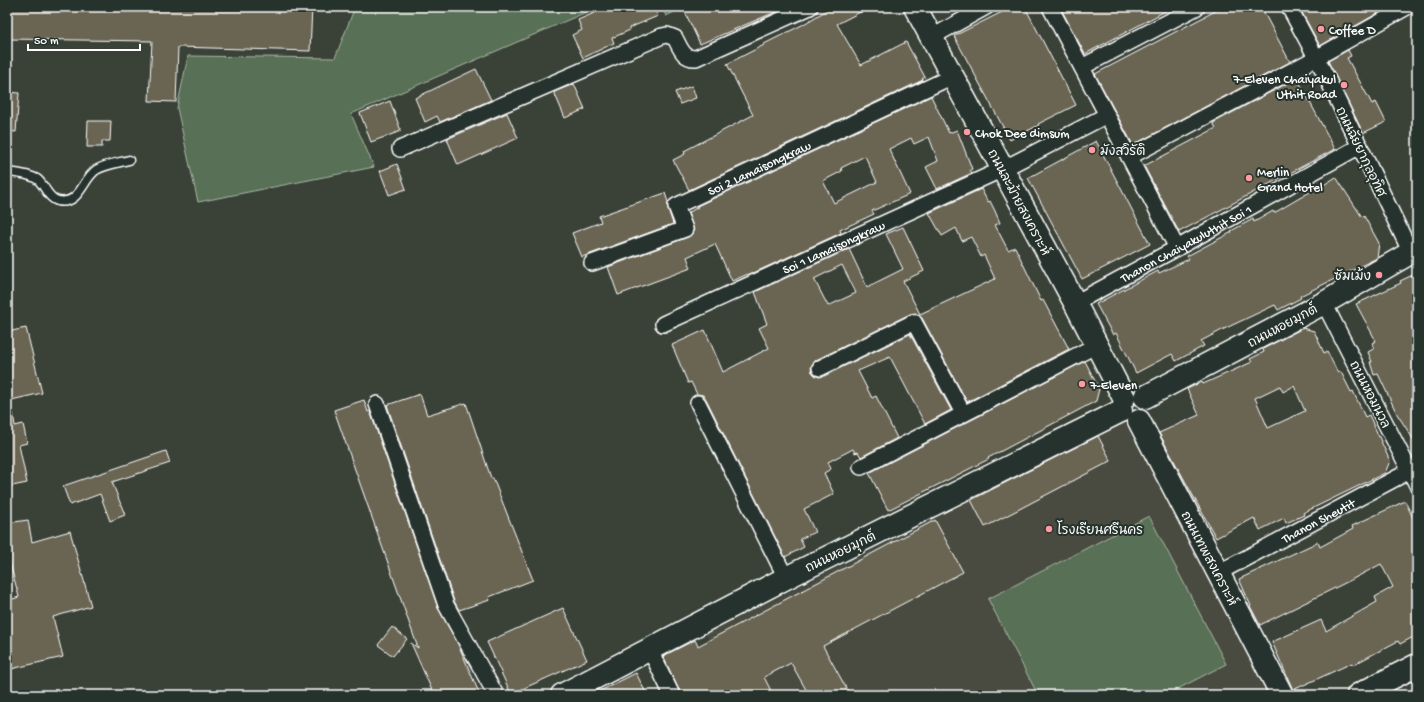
<svg xmlns="http://www.w3.org/2000/svg" width="1424" height="702" font-family="'Gochi Hand','Playpen Sans Thai',sans-serif">
	<rect width="100%" height="100%" fill="#3a4238"/>
	<filter id="ink" filterUnits="userSpaceOnUse"><feTurbulence type="fractalNoise" baseFrequency=".025" numOctaves="2"/><feDisplacementMap in="SourceGraphic" scale="8" xChannelSelector="R" yChannelSelector="G"/><feConvolveMatrix kernelMatrix="1 2 1 2 8 2 1 2 1" color-interpolation-filters="sRGB"/></filter>
	<g filter="url(#ink)">
		<g fill="#484c40">
			<path d="M1125 423 1272 695H736L706 634Z"/>
			<path d="M1417 685V695H1397Z"/>
		</g>
		<g fill="#587055" stroke="#acb8aa">
			<path d="M355 7H598L351 114 374 167 198 202 177 108 188 56 335 58Z"/>
			<path d="M662 7H685L666 16Z"/>
			<path d="M1149 516 1226 664 1166 695H1038L988 599Z"/>
		</g>
		<g fill="#6a6552" stroke="#fff" fill-rule="evenodd">
			<path d="M7 7H312L310 51 178 47 176 102 149 101 152 41 7 39Z"/>
			<path d="M608 7H654L658 16 629 28 630 30 612 38 614 43 583 58 572 35 582 30 578 20Z"/>
			<path d="M691 7H787L700 44 684 10Z"/>
			<path d="M832 7H870L837 24 861 65 906 42 925 77 922 79 923 80 689 190 673 160 685 154 684 151 753 115 727 64 764 45V44L802 25Z"/>
			<path d="M1012 7H1025L1076 105 1038 124 1039 125 1010 140 954 36Z"/>
			<path d="M1060 7H1173L1085 54Z"/>
			<path d="M1223 7H1261L1290 62 1133 145 1095 74Z"/>
			<path d="M1299 7H1389L1320 46Z"/>
			<path d="M1348 50 1351 56 1347 58 1372 104 1376 102 1386 122 1363 133 1328 61Z"/>
			<path d="M476 69 491 100 440 122 437 116 425 122 415 98Z"/>
			<path d="M1297 78 1335 149 1179 232 1144 166 1216 128 1213 123Z"/>
			<path d="M574 84 585 109 565 118 554 92Z"/>
			<path d="M692 86 696 98 680 104 675 92Z"/>
			<path d="M7 92 19 93 16 132 7 131Z"/>
			<path d="M931 96 949 133 957 130 972 169 970 170 972 173 937 189 926 167 938 161 929 137 914 144 911 138 889 149 910 194 872 211 874 214 840 230 841 233 749 275 748 274 732 281 715 244 687 257 691 268 618 295 608 267 688 237 692 234 694 230 688 213 698 207 697 206ZM865 156 877 182 834 203 823 181 842 171 841 168Z"/>
			<path d="M390 101 401 131 371 142 360 113Z"/>
			<path d="M507 113 518 138 458 165 447 139Z"/>
			<path d="M88 121H111L110 141H102V147H87Z"/>
			<path d="M1096 141 1150 244 1082 279 1028 178Z"/>
			<path d="M397 164 406 189 389 195 380 171Z"/>
			<path d="M1336 177 1362 217 1364 216 1379 243 1377 258 1300 296 1301 298 1278 310 1275 305 1224 329 1201 341 1204 346 1176 361 1172 354 1136 373 1116 333 1113 335 1096 304 1158 271 1159 273 1189 259 1187 256 1232 232 1231 231 1253 219 1254 222 1273 211 1274 213 1315 189 1316 190Z"/>
			<path d="M981 189 988 202 990 201 995 211 1000 223 995 225 1008 250 1015 247 1041 301 1043 300 1069 349 967 402 922 318 919 315 915 313 910 314 816 360 813 363 811 367 812 372 815 375 819 377 824 376 910 334 951 410 925 424 890 357 858 371 872 398 876 396 897 438 861 457 858 452 855 453 853 449 828 462 831 469 824 473 834 494 804 509 815 532 800 539 804 547 785 557 706 399 703 395 697 394 691 382 688 383 672 345 705 330 723 372 769 348 759 328 767 324 755 292 849 249 867 287 903 269 886 234 903 227 924 271 903 281 920 314 995 279 984 255 981 257 971 237 962 241 956 228 942 236 929 213ZM842 265 856 293 828 306 814 279Z"/>
			<path d="M665 193 668 202V209L673 224 582 257 572 233 601 222 599 216Z"/>
			<path d="M1417 273V445L1397 414 1378 374 1374 375 1370 362H1372L1368 352 1375 348 1372 343 1376 341 1356 304 1401 283 1400 281Z"/>
			<path d="M26 328 42 393 7 401V332Z"/>
			<path d="M1303 328 1314 331 1324 353 1327 351 1338 373 1341 372 1351 392 1353 391 1365 417 1369 415 1390 461 1385 473 1303 513 1304 515 1286 523 1284 518 1260 530 1254 518 1216 538 1159 433 1199 415 1187 389 1202 382 1203 384 1252 362 1250 359 1264 352 1263 349ZM1280 386 1283 392 1294 386 1305 411 1268 428 1255 398Z"/>
			<path d="M1085 361 1099 389 1096 401 988 458 989 459 888 510 869 473Z"/>
			<path d="M420 394 427 415 466 403 491 478H493L533 580 489 597 490 600 459 610 454 601 387 405Z"/>
			<path d="M364 400 368 412 370 411 438 608 458 644 480 695H434L411 643 418 648 334 410Z"/>
			<path d="M7 413H13L15 426 23 424 27 443 19 445 27 483 7 487Z"/>
			<path d="M1098 436 1111 461 985 527 971 500Z"/>
			<path d="M166 451 170 463 112 482 125 515 110 521 100 494 70 505 63 486Z"/>
			<path d="M1405 501 1417 526V635L1400 644 1398 641 1353 665 1352 663 1293 690 1272 642 1321 620 1326 631 1377 602 1375 597 1393 587 1381 564 1349 581 1260 625 1250 606H1251L1239 579 1318 542 1320 547 1353 529 1352 526Z"/>
			<path d="M28 520 32 542 70 531 91 606 53 617 63 657 11 669 7 652V601L19 597 7 552V523Z"/>
			<path d="M935 520 963 572 823 646 850 695H809L791 663 764 677 773 695H681L663 656 695 640 698 646Z"/>
			<path d="M563 608 587 660 511 694 487 642Z"/>
			<path d="M392 627 407 639 393 656 378 645Z"/>
			<path d="M636 673 647 695H592Z"/>
		</g>
		<g fill="none" stroke-linecap="round" stroke-linejoin="round">
			<defs>
				<path id="lane" d="M7 172C17 173 29 174 37 179 45 185 48 199 58 201 80 205 82 180 96 170 106 164 118 163 129 160"/>
				<g id="street">
					<path d="M1050 7 1177 248"/>
					<path d="M1289 7 1325 74 1411 253"/>
					<path d="M932 37 986 7"/>
					<path d="M1082 67 1197 7"/>
					<path d="M400 149 662 36 667 35 675 38C680 47 683 59 696 58L810 7"/>
					<path d="M1129 157 1316 58 1407 7"/>
					<path id="s1" d="M592 263 685 229 676 206 953 76"/>
					<path id="s2" d="M1075 303 1177 248 1360 146"/>
					<path d="M1324 303 1417 485"/>
					<path id="s3" d="M663 324 1003 169 1107 115"/>
					<path d="M820 368 914 322 963 413"/>
					<path d="M698 403 786 578"/>
					<path d="M377 404 446 605 496 695"/>
					<path d="M861 467 1097 345"/>
					<path id="s4" d="M1218 573 1417 467"/>
					<path d="M650 650 672 695"/>
				</g>
				<g id="secondary">
					<path d="M915 7 1075 303 1124 398"/>
					<path d="M1145 397 1324 303 1417 249"/>
					<path d="M1139 421 1282 695"/>
					<path d="M562 695 786 578 1121 411"/>
					<path d="M1358 695 1417 665"/>
				</g>
			</defs>
			<use href="#lane" stroke="#fff" stroke-width="11"/>
			<use href="#street" stroke="#fff" stroke-width="18"/>
			<use href="#secondary" stroke="#fff" stroke-width="25"/>
			<use href="#lane" stroke="#26332d" stroke-width="8"/>
			<use href="#street" stroke="#26332d" stroke-width="15"/>
			<use href="#secondary" stroke="#26332d" stroke-width="22"/>
		</g>
	</g>
	<g fill="#ff9aa2" stroke="#26332d" stroke-width="1.5">
		<circle cx="1321" cy="29" r="4"/>
		<circle cx="1344" cy="85" r="4"/>
		<circle cx="967" cy="132" r="4"/>
		<circle cx="1092" cy="150" r="4"/>
		<circle cx="1249" cy="178" r="4"/>
		<circle cx="1379" cy="275" r="4"/>
		<circle cx="1082" cy="384" r="4"/>
		<circle cx="1049" cy="529" r="4"/>
	</g>
	<g text-anchor="middle" stroke-width="4" stroke-linejoin="round" paint-order="stroke">
		<g font-size="13" fill="#fff" stroke="#26332d" text-anchor="start">
			<text x="1329" y="34">Coffee D</text>
			<text x="1336" y="83" text-anchor="end">7-Eleven Chaiyakul<tspan x="1336" dy="15">Uthit Road</tspan></text>
			<text x="975" y="137">Chok Dee dimsum</text>
			<text x="1100" y="155">มังสวิรัติ</text>
			<text x="1257" y="176">Merlin<tspan x="1257" dy="15">Grand Hotel</tspan></text>
			<text x="1371" y="280" text-anchor="end">ซัมเม้ง</text>
			<text x="1090" y="389">7-Eleven</text>
			<text x="1057" y="534">โรงเรียนศรีนคร</text>
		</g>
		<g font-size="13" fill="#fff" stroke="#26332d">
			<text transform="translate(1362 151) rotate(64)" y="5">ถนนฉัยยากุลอุทิศ</text>
			<text dy="5" stroke="none"><textPath href="#s1" startOffset="215">Soi 2 Lamaisongkraw</textPath></text>
			<text transform="translate(1020 202) rotate(62)" y="5">ถนนละม้ายสงเคราะห์</text>
			<text dy="5" stroke="none"><textPath href="#s2" startOffset="126">Thanon Chaiyakuluthit Soi 1</textPath></text>
			<text dy="5" stroke="none"><textPath href="#s3" startOffset="187">Soi 1 Lamaisongkraw</textPath></text>
			<text transform="translate(1282 325) rotate(-28)" y="5">ถนนหอยมุกต์</text>
			<text transform="translate(1371 394) rotate(63)" y="5">ถนนหอมนวล</text>
			<text dy="5" stroke="none"><textPath href="#s4" startOffset="113">Thanon Sheutit</textPath></text>
			<text transform="translate(840 551) rotate(-26)" y="5">ถนนหอยมุกต์</text>
			<text transform="translate(1210 558) rotate(62)" y="5">ถนนเทพสงเคราะห์</text>
		</g>
	</g>
	<rect width="1424" height="702" fill="none" stroke="#26332d" stroke-width="24"/>
	<rect x="12" y="12" width="1400" height="678" fill="none" stroke="#fff" stroke-width="1.5" filter="url(#ink)"/>
	<path d="M28 44v6h112v-6" fill="none" stroke="#ffffff" stroke-width="2"/>
	<text x="34" y="44" font-size="12" fill="#ffffff" stroke="#26332d" stroke-width="3" paint-order="stroke">50 m</text>
</svg>
